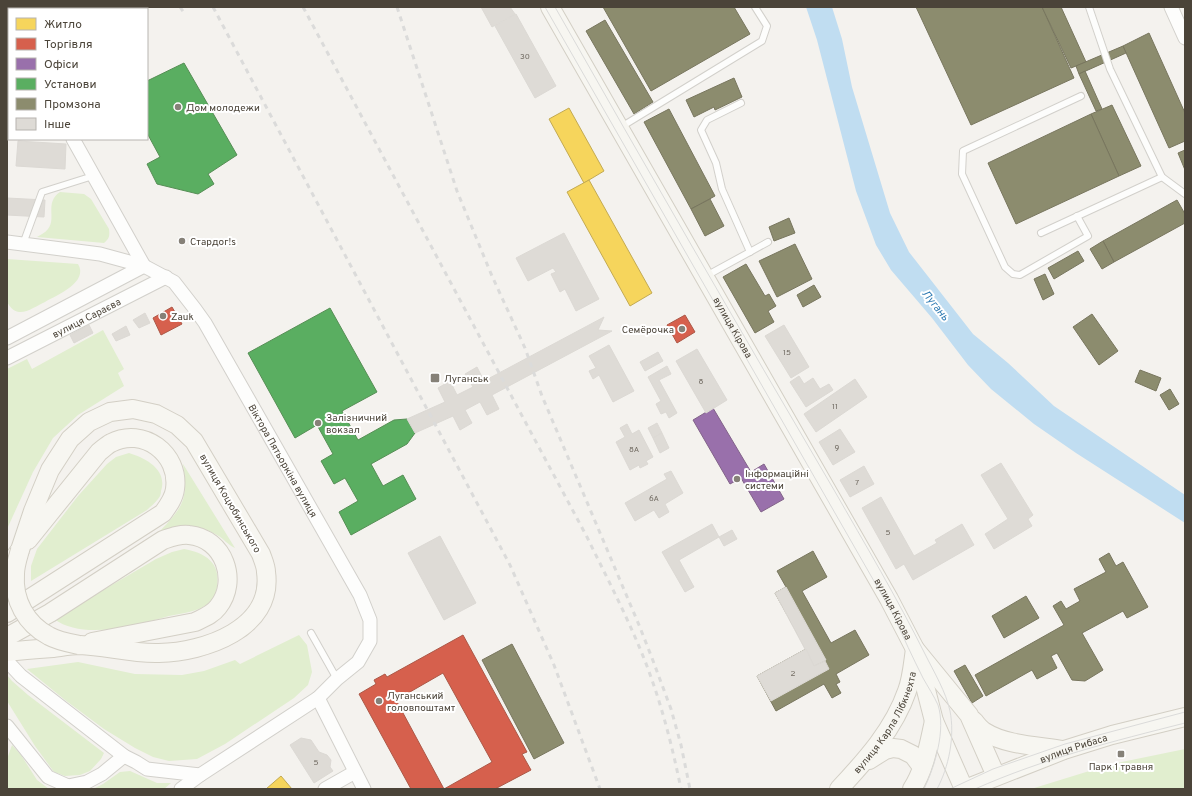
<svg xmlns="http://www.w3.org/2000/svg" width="1192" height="796" font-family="Overpass,sans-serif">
	<rect width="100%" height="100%" fill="#f4f2ee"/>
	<g fill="#e1eecf">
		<path d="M60 192 84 194 91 199 109 229C110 236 109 239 104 243L37 237C40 235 45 233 48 229 57 218 44 203 60 192Z"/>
		<path d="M7 259 78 264C89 282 57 295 45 302 38 305 27 313 19 312 13 311 10 307 7 302Z"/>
		<path d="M103 330 124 369 118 373 124 386 78 415 53 438 33 472 7 529V369L27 359 32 369Z"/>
		<path d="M129 453C146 458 168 470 161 491 161 494 160 497 158 499 155 503 150 507 147 510L31 581V566L37 549 78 496 107 464 116 457Z"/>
		<path d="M183 464 235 548C228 545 224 539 217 535 199 524 179 524 160 531 184 506 188 499 183 464Z"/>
		<path d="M184 549C205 553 221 562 217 587 216 592 213 600 209 603 198 612 183 613 169 616 137 625 84 641 54 619L156 559 172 552Z"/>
		<path d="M299 635 307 645 312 672 308 685 294 698 225 744 197 759 169 761 153 757 135 748 104 729 65 700 27 669 78 662 135 674 182 675 204 671 235 660 240 664Z"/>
		<path d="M7 675 12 681 28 695 104 753 101 759 90 771 80 775 65 776 54 772 35 746 7 701Z"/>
		<path d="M12 745 21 755 37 780 49 789H7V759Z"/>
		<path d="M1185 749V789H1031L1112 764Z"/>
		<path d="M130 771 157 783H171L164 789H93L103 784 120 772Z"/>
	</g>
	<path fill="#c0ddf1" d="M806 7H832L842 39 852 87 890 213 909 252 973 334 1008 363 1054 406 1185 495V523L1076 453 1034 424 991 389 968 365 932 318 891 270 876 245 856 191 817 40Z"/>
	<g fill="#f6d55c" stroke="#c3aa52">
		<path d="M569 108 604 171 584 183 549 119Z"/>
		<path d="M589 180 652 293 630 306 567 192Z"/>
		<path d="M281 776 292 789H266Z"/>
	</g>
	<g fill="#d6604d" stroke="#ac5847" fill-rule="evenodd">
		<path d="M172 307 182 324 161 335 153 318Z"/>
		<path d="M685 315 695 332 677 343 667 325Z"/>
		<path d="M463 635 527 752 522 754 531 770 495 789H411L359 694 376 684 374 680 385 674 387 677ZM443 673 492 762 444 789 396 700Z"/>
	</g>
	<path fill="#9970ab" stroke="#826389" d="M713 408 751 472 764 464 784 499 761 512 741 478 730 484 693 420Z"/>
	<g fill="#5aae61" stroke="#568e55">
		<path d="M184 63 237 155 208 174 214 184 198 194 157 184 147 164 160 157 147 133V81Z"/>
		<path d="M330 308 377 392 342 411 358 440 394 420 407 419 415 433 407 444 371 464 383 486 403 475 416 499 351 535 339 512 358 501 345 478 334 484 321 461 333 454 317 425 295 438 248 353Z"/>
	</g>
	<g fill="#8c8c6e" stroke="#78765e">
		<path d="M603 7H734L750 34 651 91Z"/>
		<path d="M916 7H1042L1074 78 971 125Z"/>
		<path d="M1042 7H1061L1086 62 1071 68Z"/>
		<path d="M605 20 653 102 634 114 586 31Z"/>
		<path d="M1149 33 1185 113V141L1169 148 1123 46Z"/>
		<path d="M1123 46 1126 53 1079 74 1076 66Z"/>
		<path d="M1085 71 1102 109 1096 111 1079 74Z"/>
		<path d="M734 78 742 97 715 110 714 107 694 117 686 100Z"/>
		<path d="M1112 105 1141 166 1119 176 1091 114Z"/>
		<path d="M669 109 715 196 691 209 644 122Z"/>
		<path d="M1091 114 1119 176 1016 224 988 163Z"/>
		<path d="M1185 150V170L1178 153Z"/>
		<path d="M710 199 724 226 705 236 691 209Z"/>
		<path d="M1177 200 1185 214V223L1114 262 1103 241Z"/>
		<path d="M789 218 795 233 774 241 769 227Z"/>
		<path d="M1103 241 1114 262 1102 269 1090 249Z"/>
		<path d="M795 244 812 279 777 297 759 261Z"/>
		<path d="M1078 251 1084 261 1054 279 1048 268Z"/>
		<path d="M746 264 765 296 769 294 776 306 768 311 774 322 755 333 723 277Z"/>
		<path d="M1045 274 1054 294 1043 300 1034 279Z"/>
		<path d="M814 285 821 297 803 307 797 295Z"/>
		<path d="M1092 314 1118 351 1099 365 1073 327Z"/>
		<path d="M1140 370 1161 378 1156 391 1135 382Z"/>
		<path d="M1170 389 1179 404 1169 410 1160 395Z"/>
		<path d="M813 551 827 577 802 591 831 643 855 630 869 655 836 674 840 682 836 684 841 693 832 698 824 684 776 711 757 676 806 649 775 593 786 587 777 571Z"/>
		<path d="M1109 553 1116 566 1123 562 1148 607 1127 618 1123 611 1082 633 1103 670 1085 681 1072 680 1057 653 1051 656 1057 668 1037 679 1032 670 986 696 975 675 1064 625 1053 606 1061 601 1066 609 1080 601 1074 589 1106 572 1099 559Z"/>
		<path d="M1026 596 1039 618 1004 638 992 616Z"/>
		<path d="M512 644 564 743 534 759 482 660Z"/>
		<path d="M965 665 983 696 972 703 954 671Z"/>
	</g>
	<g fill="#dedbd6" stroke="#dcd9d4">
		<path d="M481 7H510L515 14 492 27Z"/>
		<path d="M516 14 556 86 535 98 495 26Z"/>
		<path d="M18 141 66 144 65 169 16 166Z"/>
		<path d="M7 198 45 200 44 217 7 215Z"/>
		<path d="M564 233 599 299 576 311 565 289 560 292 551 274 556 272 553 268 528 281 516 258Z"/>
		<path d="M145 313 150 323 139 328 133 320Z"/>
		<path d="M604 317 598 330 612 331 492 395 499 409 487 415 480 402 465 410 472 423 460 430 453 416 415 433 407 419 445 402 438 388 450 381 457 395 473 387 465 374 477 367 484 381Z"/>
		<path d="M89 325 93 333 74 343 70 335Z"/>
		<path d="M784 325 809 367 791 378 765 336Z"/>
		<path d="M126 326 130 335 116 341 112 334Z"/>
		<path d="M609 345 634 391 613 402 599 375 593 379 589 371 596 368 589 356Z"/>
		<path d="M697 349 727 400 706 413 676 361Z"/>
		<path d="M658 352 663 361 645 371 640 362Z"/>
		<path d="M667 366 671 374 659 380 677 413 669 418 666 412 661 414 656 404 661 401 648 377Z"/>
		<path d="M799 376 804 384 813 378 820 389 829 384 833 390 806 407 790 382Z"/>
		<path d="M855 379 867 397 816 432 804 414Z"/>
		<path d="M657 423 662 433 653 438 648 428Z"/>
		<path d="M627 424 632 434 639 430 653 457 646 461 648 464 640 468 639 465 630 470 616 442 625 437 620 428Z"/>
		<path d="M840 429 855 452 833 465 819 442Z"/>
		<path d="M662 433 669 448 660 453 653 438Z"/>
		<path d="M1001 463 1033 515 1028 519 1032 526 994 549 985 534 1008 519 981 475Z"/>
		<path d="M864 466 874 484 850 497 840 480Z"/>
		<path d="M671 471 683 493 665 504 669 512 659 518 654 510 635 521 625 503 667 479 664 474Z"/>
		<path d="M881 497 914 556 937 543 935 540 962 524 974 545 913 580 904 564 896 569 862 508Z"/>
		<path d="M712 524 719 537 679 560 694 587 685 592 662 552Z"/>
		<path d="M732 530 737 539 724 546 719 537Z"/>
		<path d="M440 536 476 603 444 620 408 553Z"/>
		<path d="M786 587 826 660 814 666 775 593Z"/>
		<path d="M806 649 814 666 825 661 829 669 771 701 757 676Z"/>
		<path d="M301 738 311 740 319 752 327 755 331 760 330 767 333 771 314 783 290 745Z"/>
	</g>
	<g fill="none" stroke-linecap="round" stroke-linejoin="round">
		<defs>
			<g id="lane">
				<path d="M1089 7 1110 69 1162 177 1185 194"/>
				<path d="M741 103 707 120 701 130 716 163 722 189 750 252"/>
				<path d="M621 127 762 41 767 26 755 7"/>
				<path d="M1077 216 1088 236 1020 275 1013 274 1005 267 962 174 963 151 1081 96"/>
				<path d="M1041 233 1162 177"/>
				<path d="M23 244 42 192 93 176"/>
				<path d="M706 276 768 242"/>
				<path d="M311 633 337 679"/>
			</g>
			<g id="street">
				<path d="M1171 7 1185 38"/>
				<path d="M7 13 9 17"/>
				<path id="s1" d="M7 242 100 254 144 266 174 282 195 309 205 323 360 595 370 620V641L358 662 337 679 318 698 200 775 181 789"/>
				<path d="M7 338 144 266 73 139"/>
				<path id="s2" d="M7 358 166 277"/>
				<path d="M7 661 21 676 124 756 136 762 147 769 200 775"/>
				<path d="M318 698 364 789"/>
				<path d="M7 726 48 777 68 786 87 782 102 774 124 756"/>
				<path d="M325 789 355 772"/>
			</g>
			<g id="secondary">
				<path id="s3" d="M550 7 889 599 915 649 969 715 996 776"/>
				<path d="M7 613 163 513C168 506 174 498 175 489 180 454 143 426 111 443 107 445 103 449 99 452L28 540"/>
				<path d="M7 637 50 613 163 540C172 537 180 534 189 535 224 538 239 581 218 607 212 615 203 618 195 622L92 642"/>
				<path d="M7 652C22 650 37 649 53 648 61 647 71 645 80 645 106 646 132 654 159 653 204 652 274 629 266 572 266 566 263 560 261 554L194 441 177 425 156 414 133 409 110 412 89 422 70 439 50 470 33 511 20 550 11 562"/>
				<path d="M917 655 934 721 964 789"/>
				<path d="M974 721C977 725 981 730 985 732 1005 745 1040 746 1063 750"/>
				<path d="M869 760 885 750 893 748 901 749 913 755 922 767"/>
				<path id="s4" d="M839 789C866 760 894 729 907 691 912 678 913 662 915 649"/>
				<path d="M912 789C925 769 929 743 934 721"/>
				<path id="s5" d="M965 789 1064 750 1112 735 1185 717"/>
			</g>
		</defs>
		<use href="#lane" stroke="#d2d0cb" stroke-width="8"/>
		<use href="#street" stroke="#d2d0cb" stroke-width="15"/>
		<use href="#secondary" stroke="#d3cfc5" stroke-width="20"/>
		<use href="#lane" stroke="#fdfdfc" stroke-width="6"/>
		<use href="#street" stroke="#fdfdfc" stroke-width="13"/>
		<use href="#secondary" stroke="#f7f6f1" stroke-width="18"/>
		<g stroke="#dbdbda" stroke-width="1">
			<path d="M545 7 894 616C903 637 913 658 923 678 928 687 934 696 938 705 946 730 935 766 924 789"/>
			<path d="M555 7C647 169 740 330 834 490 865 544 897 598 925 654 934 672 946 692 950 711 955 736 949 767 937 789"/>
			<path d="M950 789 993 769 1065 744 1185 712"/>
			<path d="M975 789C1042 759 1114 741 1185 723"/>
		</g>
		<g stroke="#dbdbda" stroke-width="3" stroke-dasharray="5 5" stroke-linecap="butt">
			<path d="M180 7 185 14"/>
			<path d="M213 7 510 565 554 665 600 789"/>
			<path d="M303 7 587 537C607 578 628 618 645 661 661 702 672 745 681 789"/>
			<path d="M397 7 457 191 492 276 525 348 542 396 584 495 639 625 652 658 671 709 681 745 690 789"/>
		</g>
		<defs>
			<path id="secondary-bridge" d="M20 550C18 557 15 566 15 574 13 600 26 624 49 636 58 641 69 643 79 645"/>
		</defs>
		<use href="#secondary-bridge" stroke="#d3cfc5" stroke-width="20" stroke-linecap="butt"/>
		<use href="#secondary-bridge" stroke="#f7f6f1" stroke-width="18"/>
	</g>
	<g fill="#868178" stroke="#fff" stroke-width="1.5">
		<circle cx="178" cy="107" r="4"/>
		<circle cx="182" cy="241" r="4"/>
		<circle cx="163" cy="316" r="4"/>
		<circle cx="682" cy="329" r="4"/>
		<rect x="430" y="373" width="10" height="10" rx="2"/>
		<circle cx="318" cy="423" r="4"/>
		<circle cx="737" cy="479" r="4"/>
		<circle cx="379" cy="701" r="4"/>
		<rect x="1117" y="750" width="8" height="8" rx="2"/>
	</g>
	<g text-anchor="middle" stroke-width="4" stroke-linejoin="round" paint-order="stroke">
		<g font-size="8" fill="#706a61">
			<text x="525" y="59">30</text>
			<text x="787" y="355">15</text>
			<text x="701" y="384">8</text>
			<text x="835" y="409">11</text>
			<text x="837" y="450">9</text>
			<text x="634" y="452">8А</text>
			<text x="857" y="485">7</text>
			<text x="654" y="501">6А</text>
			<text x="888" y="535">5</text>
			<text x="793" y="676">2</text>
			<text x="316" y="765">5</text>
		</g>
		<g font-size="10" fill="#4b4439" stroke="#fff" text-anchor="start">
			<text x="186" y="111">Дом молодежи</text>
			<text x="190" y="245">Стардог!s</text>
			<text x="171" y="320">Zauk</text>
			<text x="674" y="333" text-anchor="end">Семёрочка</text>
			<text x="444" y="382">Луганськ</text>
			<text x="326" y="421">Залізничний<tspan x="326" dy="12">вокзал</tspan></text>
			<text x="745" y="477">Інформаційні<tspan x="745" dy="12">системи</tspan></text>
			<text x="387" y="699">Луганський<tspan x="387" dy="12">головпоштамт</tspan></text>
			<text x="1121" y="770" text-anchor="middle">Парк 1 травня</text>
		</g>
		<g font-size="10" fill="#4b4439" stroke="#fff">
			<text dy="4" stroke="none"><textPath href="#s2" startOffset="89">вулиця Сараєва</textPath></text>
			<text dy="4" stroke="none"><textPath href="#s3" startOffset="369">вулиця Кірова</textPath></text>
			<text dy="4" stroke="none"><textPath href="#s1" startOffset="383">Віктора Пятьоркіна вулиця</textPath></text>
			<text transform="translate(231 503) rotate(60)" y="4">вулиця Коцюбинського</text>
			<text dy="4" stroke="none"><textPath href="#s3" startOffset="693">вулиця Кірова</textPath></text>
			<text dy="4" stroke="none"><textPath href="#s4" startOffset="82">вулиця Карла Лібкнехта</textPath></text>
			<text dy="4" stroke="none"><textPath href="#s5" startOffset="116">вулиця Рибаса</textPath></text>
		</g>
		<g font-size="11" font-style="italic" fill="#2e7ab2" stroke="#fff">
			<text transform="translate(936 305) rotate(51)" y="4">Лугань</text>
		</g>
	</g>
	<rect width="1192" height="796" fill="none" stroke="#4b4439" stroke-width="16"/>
	<rect x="8" y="8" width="140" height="132" fill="#ffffff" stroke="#b7b4b0"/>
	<rect x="16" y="18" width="20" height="12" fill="#f6d55c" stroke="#b7b4b0"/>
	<text x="44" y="28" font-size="12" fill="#4b4439">Житло</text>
	<rect x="16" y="38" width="20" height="12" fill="#d6604d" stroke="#b7b4b0"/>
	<text x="44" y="48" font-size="12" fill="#4b4439">Торгівля</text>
	<rect x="16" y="58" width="20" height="12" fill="#9970ab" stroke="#b7b4b0"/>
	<text x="44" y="68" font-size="12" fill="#4b4439">Офіси</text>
	<rect x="16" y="78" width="20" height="12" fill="#5aae61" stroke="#b7b4b0"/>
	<text x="44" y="88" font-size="12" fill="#4b4439">Установи</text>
	<rect x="16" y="98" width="20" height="12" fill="#8c8c6e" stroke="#b7b4b0"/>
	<text x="44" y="108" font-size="12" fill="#4b4439">Промзона</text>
	<rect x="16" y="118" width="20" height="12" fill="#dedbd6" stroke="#b7b4b0"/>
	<text x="44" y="128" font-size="12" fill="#4b4439">Інше</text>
</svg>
